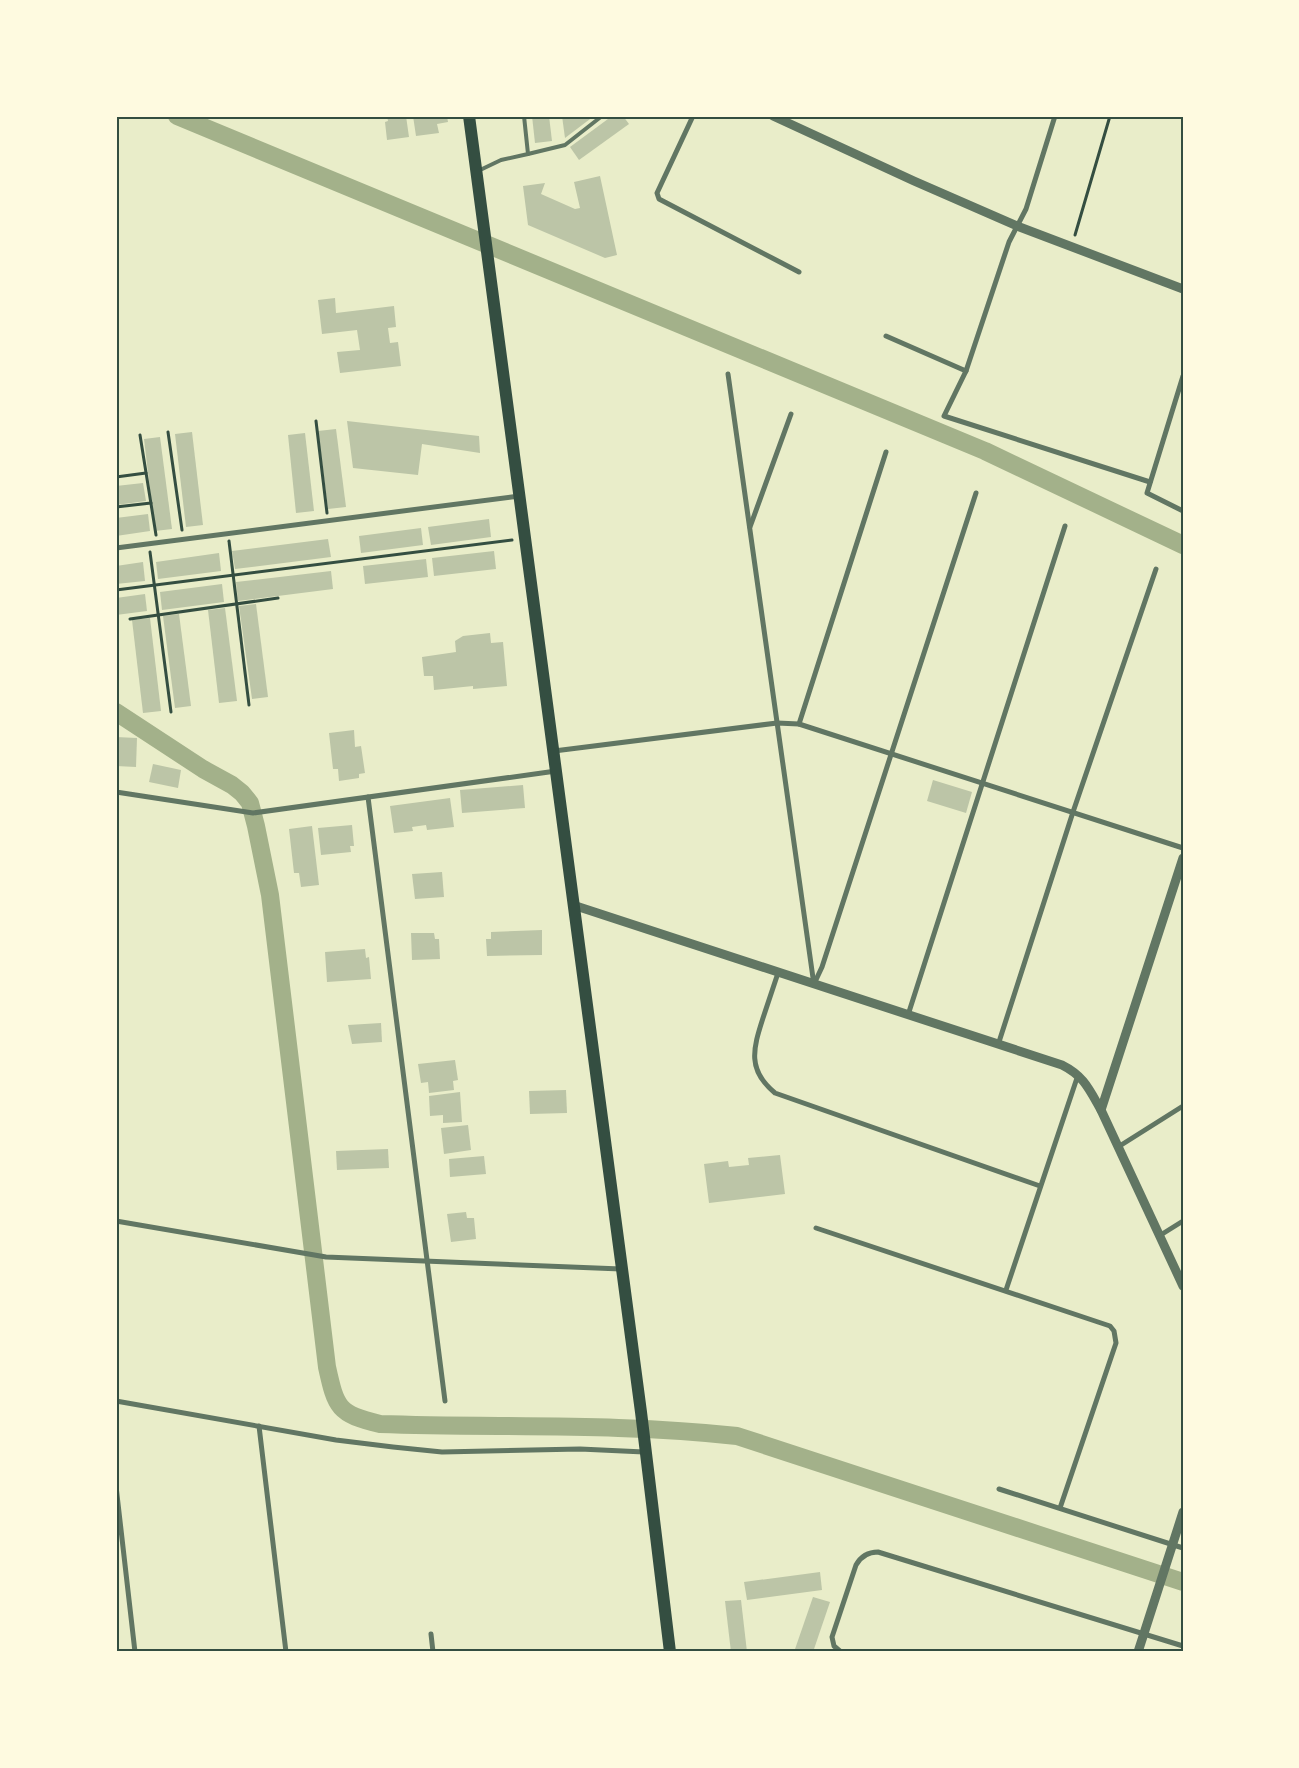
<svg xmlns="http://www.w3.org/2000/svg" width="1299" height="1768" font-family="'Alegreya Sans',sans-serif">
	<rect width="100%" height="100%" fill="#e9edc9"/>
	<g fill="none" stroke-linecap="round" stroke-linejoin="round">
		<g stroke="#a3b18a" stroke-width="18">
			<path d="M177 116 985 451 1183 545"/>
			<path d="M116 712 203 769 232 785 242 793 250 803 256 826 270 895 327 1367C336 1408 338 1414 380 1424 499 1428 619 1423 737 1436L1183 1582"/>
		</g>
	</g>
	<g fill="#bcc5a7">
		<path d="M387 116H406L409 137 387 140 385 122 388 121Z"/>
		<path d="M413 116H447L448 122 437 124 439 133 416 136Z"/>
		<path d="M532 116H549L552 141 535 143Z"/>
		<path d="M562 116H594L565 138Z"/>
		<path d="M612 116H623L629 124 579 160 570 147Z"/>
		<path d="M600 176 617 255 605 258 528 225 523 186 545 183 541 194 575 209 580 208 574 182Z"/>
		<path d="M335 298 336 313 394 306 396 327 388 328 390 343 398 342 401 366 340 373 337 352 360 350 357 330 322 334 318 300Z"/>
		<path d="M347 421 479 436 480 453 422 444 418 475 353 468Z"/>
		<path d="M336 429 346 507 328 509 318 431Z"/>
		<path d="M192 432 203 525 186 527 175 434Z"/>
		<path d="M305 433 314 511 296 513 288 435Z"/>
		<path d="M160 437 172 529 155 531 144 439Z"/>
		<path d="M143 483 146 501 116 505V486Z"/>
		<path d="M148 514 150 531 116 536V518Z"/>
		<path d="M489 519 491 537 431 545 428 527Z"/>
		<path d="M421 528 423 545 361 553 359 536Z"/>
		<path d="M328 539 331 557 235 569 232 551Z"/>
		<path d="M494 551 496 569 434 576 432 558Z"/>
		<path d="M219 553 221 571 158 579 156 562Z"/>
		<path d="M426 559 428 577 365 584 363 566Z"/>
		<path d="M143 562 145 581 116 584V566Z"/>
		<path d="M331 571 333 589 238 601 236 582Z"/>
		<path d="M222 584 224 602 162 610 160 592Z"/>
		<path d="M145 594 147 611 116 615V598Z"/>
		<path d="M256 604 268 697 252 699 239 606Z"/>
		<path d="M225 608 237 701 219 703 208 610Z"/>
		<path d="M179 614 191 706 175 708 163 616Z"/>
		<path d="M150 618 161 711 143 713 132 620Z"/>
		<path d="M490 633 491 643 503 642 507 686 473 689V686L434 690 433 676H424L422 657 456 652 455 641 463 636Z"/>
		<path d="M354 730 355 747 361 746 365 773 359 774V778L339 781 338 769H333L329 733Z"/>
		<path d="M116 737 137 738 136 767 116 766Z"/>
		<path d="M153 764 181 770 178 788 149 782Z"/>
		<path d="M933 780 972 792 966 813 927 801Z"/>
		<path d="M523 785 525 808 462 813 460 790Z"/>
		<path d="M450 798 454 827 427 830 426 825 412 827 413 831 394 833 390 806Z"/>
		<path d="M352 825 354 846H350L351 852 321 855 318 828Z"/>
		<path d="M312 826 319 885 301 887 299 873H294L289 829Z"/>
		<path d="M442 872 444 897 415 899 412 874Z"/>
		<path d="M542 930V955L487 956 486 939H491V932Z"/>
		<path d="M411 933H434L435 939H439L440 959 412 960Z"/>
		<path d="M365 949 366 958 369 957 371 979 327 982 325 952Z"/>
		<path d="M381 1023 382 1042 352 1044 348 1025Z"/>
		<path d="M455 1060 458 1080 453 1081 454 1090 429 1093 428 1082 421 1083 418 1064Z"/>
		<path d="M566 1090 567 1113 530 1114 529 1091Z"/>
		<path d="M460 1092 462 1122 443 1123V1115L430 1116 429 1096Z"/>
		<path d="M468 1125 471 1150 444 1154 441 1128Z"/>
		<path d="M388 1149 389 1168 337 1170 336 1151Z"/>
		<path d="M780 1155 785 1194 709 1203 704 1164 728 1161 729 1167 749 1165 748 1158Z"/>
		<path d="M484 1156 486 1174 450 1177 449 1159Z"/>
		<path d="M466 1212 467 1218H474L476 1239 451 1242 447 1214Z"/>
		<path d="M820 1572 822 1590 747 1600 744 1582Z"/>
		<path d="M813 1597 830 1602 813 1652H794Z"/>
		<path d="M741 1600 747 1652H731L725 1601Z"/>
	</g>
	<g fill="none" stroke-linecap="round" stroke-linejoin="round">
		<g stroke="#344e41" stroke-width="3">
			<path d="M1075 235 1110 116"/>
			<path d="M316 421 327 513"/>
			<path d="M168 432 182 530"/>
			<path d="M140 435 156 535"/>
			<path d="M116 477 146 473"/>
			<path d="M116 507 151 503"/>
			<path d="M229 541 249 705"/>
			<path d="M150 552 171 712"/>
			<path d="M116 590 512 540"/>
			<path d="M130 619 278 598"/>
		</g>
		<g stroke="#617663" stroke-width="4">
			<path d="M528 154 565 145 602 116"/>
			<path d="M478 171 501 160 528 154 524 116"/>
		</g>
		<g stroke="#617663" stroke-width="5">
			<path d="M693 116 657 193 659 199 799 272"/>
			<path d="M1055 116 1026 209 1009 242 966 371 944 416 1150 482"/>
			<path d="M886 336 966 371"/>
			<path d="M728 374 814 985"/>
			<path d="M1183 376 1147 493 1183 511"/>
			<path d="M750 527 791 414"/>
			<path d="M116 548 519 496"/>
			<path d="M799 724 886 452"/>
			<path d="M554 751 777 723 799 724 1183 848"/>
			<path d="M116 792 253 813 556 771"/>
			<path d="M368 797 445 1401"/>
			<path d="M778 973C773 988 768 1003 763 1018 753 1049 747 1070 775 1093L1040 1186"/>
			<path d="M814 984 822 967 976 493"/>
			<path d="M908 1015 1065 526"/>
			<path d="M998 1045 1073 812 1156 569"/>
			<path d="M1118 1147 1183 1106"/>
			<path d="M116 1221 326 1257 621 1269"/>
			<path d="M816 1228 1110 1326 1114 1331 1116 1343 1060 1508"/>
			<path d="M1159 1236 1183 1221"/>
			<path d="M1006 1290 1078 1075"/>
			<path d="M116 1401 336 1440 393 1447 442 1452 580 1449 644 1452"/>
			<path d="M259 1426 286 1652"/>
			<path d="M116 1486 135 1652"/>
			<path d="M999 1489 1183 1548"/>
			<path d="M431 1634 433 1652"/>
			<path d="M841 1652 834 1646 832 1637 856 1565C861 1556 868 1552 878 1552L1183 1646"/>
		</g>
		<g stroke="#617663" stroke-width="9">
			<path d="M773 116 914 181 1017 226 1183 289"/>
			<path d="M573 905 1062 1065C1084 1076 1089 1089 1101 1110L1183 1286"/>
			<path d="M1101 1110 1183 858"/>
			<path d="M1138 1652 1183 1512"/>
		</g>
		<path stroke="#344e41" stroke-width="12" d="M469 116 641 1412 670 1652"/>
	</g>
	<rect width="1299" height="1768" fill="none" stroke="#fefae0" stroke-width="235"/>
	<rect x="118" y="118" width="1064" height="1532" fill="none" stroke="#344e41" stroke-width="2"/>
</svg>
